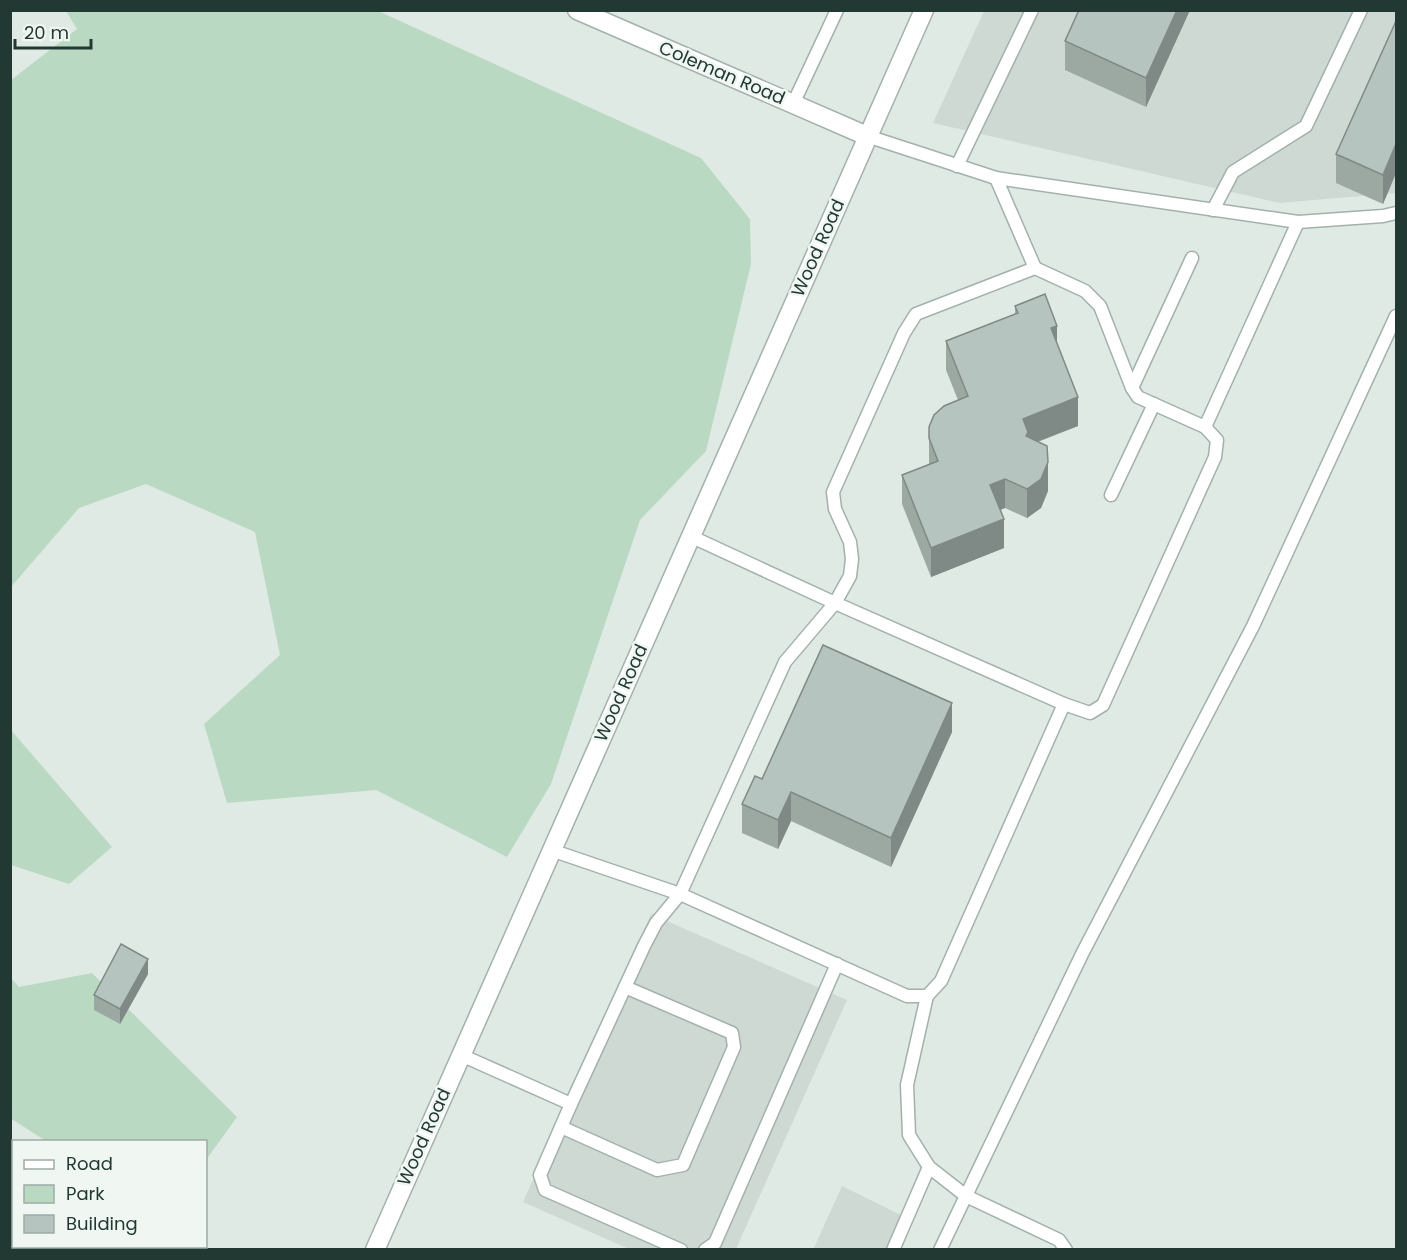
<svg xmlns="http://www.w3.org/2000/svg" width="1407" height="1260" font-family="Poppins,sans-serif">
	<rect width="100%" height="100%" fill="#e0eae5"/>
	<g fill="#ced9d4">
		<path d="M984 11H1396V193L1280 203 933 123Z"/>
		<path d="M651 914 847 1000 736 1249H629L523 1202Z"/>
		<path d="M842 1186 911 1220 902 1249 813 1250Z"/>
	</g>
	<g fill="#bad9c2">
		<path d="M66 11H378L701 158 750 219 751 264 706 451 640 520 551 784 507 857 376 790 227 803 204 724 280 655 255 532 146 484 79 508 11 587V80L77 29Z"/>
		<path d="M10 729 112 847 69 884 11 865Z"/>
		<path d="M92 973 237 1117 206 1160V1142L46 1141 10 1118V977L19 987Z"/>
	</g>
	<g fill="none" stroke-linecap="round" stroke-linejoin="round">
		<defs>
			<g id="service">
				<path d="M793 104 837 10"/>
				<path d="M867 136 996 178 1298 222 1383 216 1396 213"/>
				<path d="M957 166 1032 10"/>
				<path d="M1213 210 1233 172 1306 126 1361 10"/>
				<path d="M1035 268 1085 291 1100 306 1132 388 1138 397 1205 427"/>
				<path d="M1132 388 1192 258"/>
				<path d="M1111 495 1154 404"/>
				<path d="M690 536 835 603 1064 704 1090 713 1103 705 1215 457 1217 440 1205 427 1298 222"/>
				<path d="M551 850 680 894 907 996H927L941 981 1064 704"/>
				<path d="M927 996 907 1085 909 1135 929 1167 966 1196 1059 1240 1066 1250"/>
				<path d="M461 1055 571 1104 644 946 656 923 680 894 785 662 835 603 850 576 852 559 850 542 835 509 833 492 904 333 916 314 1035 268 996 178"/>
				<path d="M571 1104 540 1175 545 1190 681 1250"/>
				<path d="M561 1127 657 1170 683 1165 734 1047 732 1033 625 987"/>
				<path d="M10 1163 14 1169"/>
				<path d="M10 1238 14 1229"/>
				<path d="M705 1250 715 1243 837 964"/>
				<path d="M893 1250 929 1167"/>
				<path d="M940 1250 1082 954 1253 626 1396 316"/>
			</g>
			<g id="tertiary">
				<path d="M577 10 867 136"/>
				<path d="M375 1250 924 10"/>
			</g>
		</defs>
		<use href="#service" stroke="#a3b1ac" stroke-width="15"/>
		<use href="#tertiary" stroke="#a3b1ac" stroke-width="21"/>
		<use href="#service" stroke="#fff" stroke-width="12"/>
		<use href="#tertiary" stroke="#fff" stroke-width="18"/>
	</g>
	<g fill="#9ca9a3">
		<path d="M1190 10 1146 107 1065 70V41Z"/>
		<path d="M1396 21V173L1383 204 1336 183V154Z"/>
		<path d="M1015 306 1057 345 1078 426 1038 442 1048 491 1041 508 1027 518 1005 508 1000 510 1004 548 931 577 902 504V475L929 465V427L958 400 946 370V341L1015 314Z"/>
		<path d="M952 732 891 867 791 821 778 849 742 833V804L762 779Z"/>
		<path d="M148 974 120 1024 94 1010V995Z"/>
	</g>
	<g fill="#7f8985">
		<path d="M1177 10H1190L1146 107V78Z"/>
		<path d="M1396 144V173L1383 204V175Z"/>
		<path d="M1057 326V355L1051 328Z"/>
		<path d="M1078 397V426L1028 445 1023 419Z"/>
		<path d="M1048 462V491L1041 508 1027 518V489Z"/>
		<path d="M1005 479V508L990 514V485Z"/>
		<path d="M1004 519V548L931 577V548Z"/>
		<path d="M952 703V732L891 867V838Z"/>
		<path d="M791 792V821L778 849V820Z"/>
		<path d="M148 959V974L120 1024V1009Z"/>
	</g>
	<g fill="#b5c4be" stroke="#7f8985" stroke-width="1.5">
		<path d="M1079 10H1177L1146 78 1065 41Z"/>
		<path d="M1396 21V144L1383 175 1336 154Z"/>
		<path d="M1045 294 1057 326 1051 328 1078 397 1023 419 1028 432 1026 436 1047 446 1048 462 1041 479 1027 489 1005 479 990 485 1004 519 931 548 902 475 938 461 929 438V427L934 415 944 406 968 396 946 341 1018 313 1015 306Z"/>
		<path d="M823 645 952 703 891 838 791 792 778 820 742 804 755 776 762 779Z"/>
		<path d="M121 944 148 959 120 1009 94 995Z"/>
	</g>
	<g text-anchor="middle" stroke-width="5" stroke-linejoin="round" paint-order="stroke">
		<g font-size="18" fill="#223832" stroke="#f0f7f3">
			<text transform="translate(722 73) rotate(23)" y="6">Coleman Road</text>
			<text transform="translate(818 248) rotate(-66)" y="6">Wood Road</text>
			<text transform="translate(621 693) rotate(-66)" y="6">Wood Road</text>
			<text transform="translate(424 1137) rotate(-66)" y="6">Wood Road</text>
		</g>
	</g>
	<rect width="1407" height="1260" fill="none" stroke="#223832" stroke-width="24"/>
	<rect x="12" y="1140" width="195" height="108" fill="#f0f7f3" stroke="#9eaba6" stroke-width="1.5"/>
	<rect x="24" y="1160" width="30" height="9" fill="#ffffff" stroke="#9eaba6" stroke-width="1.5"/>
	<text x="66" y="1170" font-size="18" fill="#223832">Road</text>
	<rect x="24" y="1185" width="30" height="18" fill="#bad9c2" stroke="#9eaba6" stroke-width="1.5"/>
	<text x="66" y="1200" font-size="18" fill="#223832">Park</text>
	<rect x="24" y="1215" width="30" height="18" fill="#b5c4be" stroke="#9eaba6" stroke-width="1.5"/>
	<text x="66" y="1230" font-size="18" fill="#223832">Building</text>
	<path d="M15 39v9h76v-9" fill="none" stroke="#223832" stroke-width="3"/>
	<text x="24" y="39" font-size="18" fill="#223832" stroke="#f0f7f3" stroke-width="4.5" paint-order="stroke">20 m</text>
</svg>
